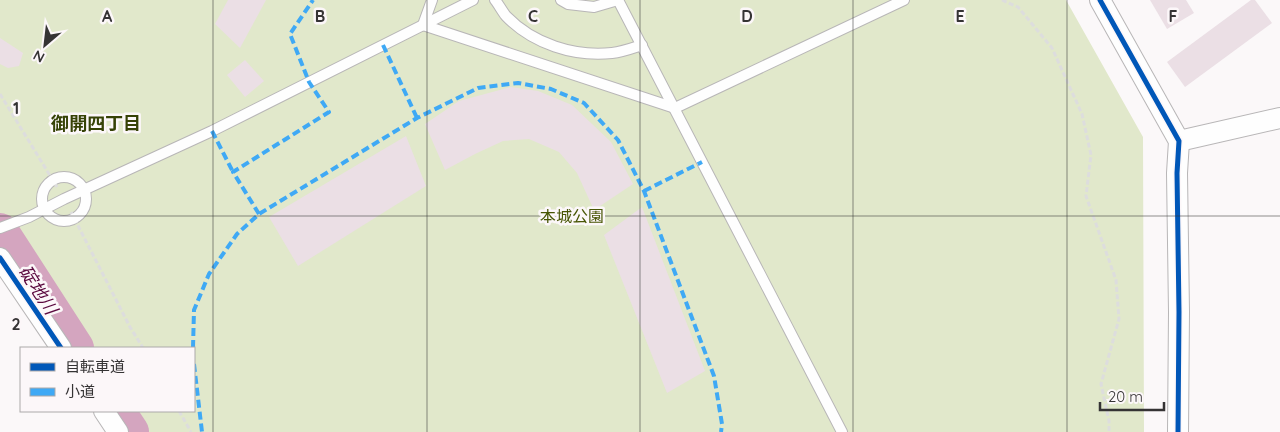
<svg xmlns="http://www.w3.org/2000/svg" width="1280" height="432" font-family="Quicksand,'Noto Sans JP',sans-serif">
	<rect width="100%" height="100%" fill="#fbf8f9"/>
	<path fill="#e1e8cb" d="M0 0H1066L1143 137 1144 432H133L120 411H194V348H80L0 223Z"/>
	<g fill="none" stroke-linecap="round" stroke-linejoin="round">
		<g stroke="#d4a5bf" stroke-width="38">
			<path d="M0 232 75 348"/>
			<path d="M116 411 130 432"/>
		</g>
	</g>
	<g fill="#ebdfe5">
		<path d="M228 0H266L240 48 215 24Z"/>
		<path d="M1150 0H1186L1194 13 1167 29Z"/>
		<path d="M1251 0H1255L1272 23 1185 87 1167 62Z"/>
		<path d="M0 38 23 53 19 66 8 68 0 64Z"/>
		<path d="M245 60 264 81 245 97 227 75Z"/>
		<path d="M511 87 538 91 572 105 611 142 633 184 594 210 577 173 559 152 529 139 503 141 475 154 445 170 425 124 459 101Z"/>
		<path d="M406 136 426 186 298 266 269 217Z"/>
		<path d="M642 207 705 371 667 393 604 235Z"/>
	</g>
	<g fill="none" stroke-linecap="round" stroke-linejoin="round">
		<defs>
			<g id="lane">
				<path d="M432 0 423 25 675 108 904 0"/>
				<path d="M495 0C499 5 502 11 506 16 533 44 574 57 612 53 622 52 633 48 642 45"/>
				<path d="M561 0 568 4 594 7 618 0"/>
				<path d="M618 0 842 432"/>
				<circle cx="64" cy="199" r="22"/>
				<path d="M0 228 29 217 64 199 212 131 473 0"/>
			</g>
			<g id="street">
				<path d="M1100 0 1179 141 1177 173 1179 312 1178 432"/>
				<path d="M1179 141 1280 118"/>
				<path d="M0 258 61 348"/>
				<path d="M104 411 118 432"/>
			</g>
		</defs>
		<use href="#lane" stroke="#b8b6b7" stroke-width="12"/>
		<use href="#street" stroke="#b8b6b7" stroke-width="22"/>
		<g stroke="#ddd" stroke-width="3" stroke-dasharray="5 2.5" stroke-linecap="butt">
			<path d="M1002 0 1018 7 1052 48 1082 114 1091 155 1086 196 1116 280 1119 319 1101 384 1109 421V432"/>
			<path d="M0 94 57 187"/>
			<path d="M71 212 130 327 143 348"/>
			<path d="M179 411 191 432"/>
		</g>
		<use href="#lane" stroke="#fefefe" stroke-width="10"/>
		<use href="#street" stroke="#fefefe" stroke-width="20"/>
		<g stroke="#3fa9f5" stroke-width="4" stroke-dasharray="8 4" stroke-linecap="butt">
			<path d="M383 45 417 118"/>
			<path d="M212 131 233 172"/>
			<path d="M644 191 702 162"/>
			<path d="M259 214 233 172 329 112 309 82 290 34 313 0"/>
			<path d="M193 348 194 310 209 274 237 234 259 214 417 118 478 88 518 83 551 89 584 103 618 140 644 191 714 376 722 424 721 432"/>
			<path d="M194 364 202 432"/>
		</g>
		<defs>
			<g id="cycleway">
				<path d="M1100 0 1179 141 1177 173 1179 312 1178 432"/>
				<path d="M0 258 61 348"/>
			</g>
		</defs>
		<use href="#cycleway" stroke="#fcf7f9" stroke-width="8"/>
		<use href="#cycleway" stroke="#0057b8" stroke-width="5"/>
	</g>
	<path fill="none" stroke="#353334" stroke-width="1" stroke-opacity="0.55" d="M213 0V432M427 0V432M640 0V432M853 0V432M1067 0V432M0 216H1280"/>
	<g text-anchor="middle" stroke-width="5" stroke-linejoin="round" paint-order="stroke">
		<g font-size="16" fill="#485605" stroke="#fcf7f9">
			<text x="572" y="222">本城公園</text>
		</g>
		<g font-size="18" font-weight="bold" fill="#364206" stroke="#fcf7f9">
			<text x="96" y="130">御開四丁目</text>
		</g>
		<g font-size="18" font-style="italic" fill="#5a083e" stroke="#fcf7f9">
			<text transform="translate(38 290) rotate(57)" y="6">碇地川</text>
		</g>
	</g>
	<g font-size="16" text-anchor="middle" font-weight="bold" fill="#353334" stroke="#fcf7f9" stroke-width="5" stroke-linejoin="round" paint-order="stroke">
		<text x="107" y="22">A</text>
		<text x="320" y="22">B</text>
		<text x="533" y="22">C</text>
		<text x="747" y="22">D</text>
		<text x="960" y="22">E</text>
		<text x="1173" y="22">F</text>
		<text x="16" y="114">1</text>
		<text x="16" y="330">2</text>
	</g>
	<rect x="20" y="347" width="175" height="65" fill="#fcf7f9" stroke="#aca9aa"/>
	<rect x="30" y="363" width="25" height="8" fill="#0057b8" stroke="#aca9aa"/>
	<text x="65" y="372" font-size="15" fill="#353334">自転車道</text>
	<rect x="30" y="388" width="25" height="8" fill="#3fa9f5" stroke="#aca9aa"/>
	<text x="65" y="397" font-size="15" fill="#353334">小道</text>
	<g transform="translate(45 45) rotate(208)" stroke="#fcf7f9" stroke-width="4" paint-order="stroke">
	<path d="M0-4L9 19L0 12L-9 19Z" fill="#353334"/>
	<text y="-8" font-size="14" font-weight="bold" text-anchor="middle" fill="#353334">N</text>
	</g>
	<path d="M1100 402v8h64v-8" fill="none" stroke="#353334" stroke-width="2.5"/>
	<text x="1108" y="402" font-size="15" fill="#353334" stroke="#fcf7f9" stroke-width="4" paint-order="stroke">20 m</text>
</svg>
